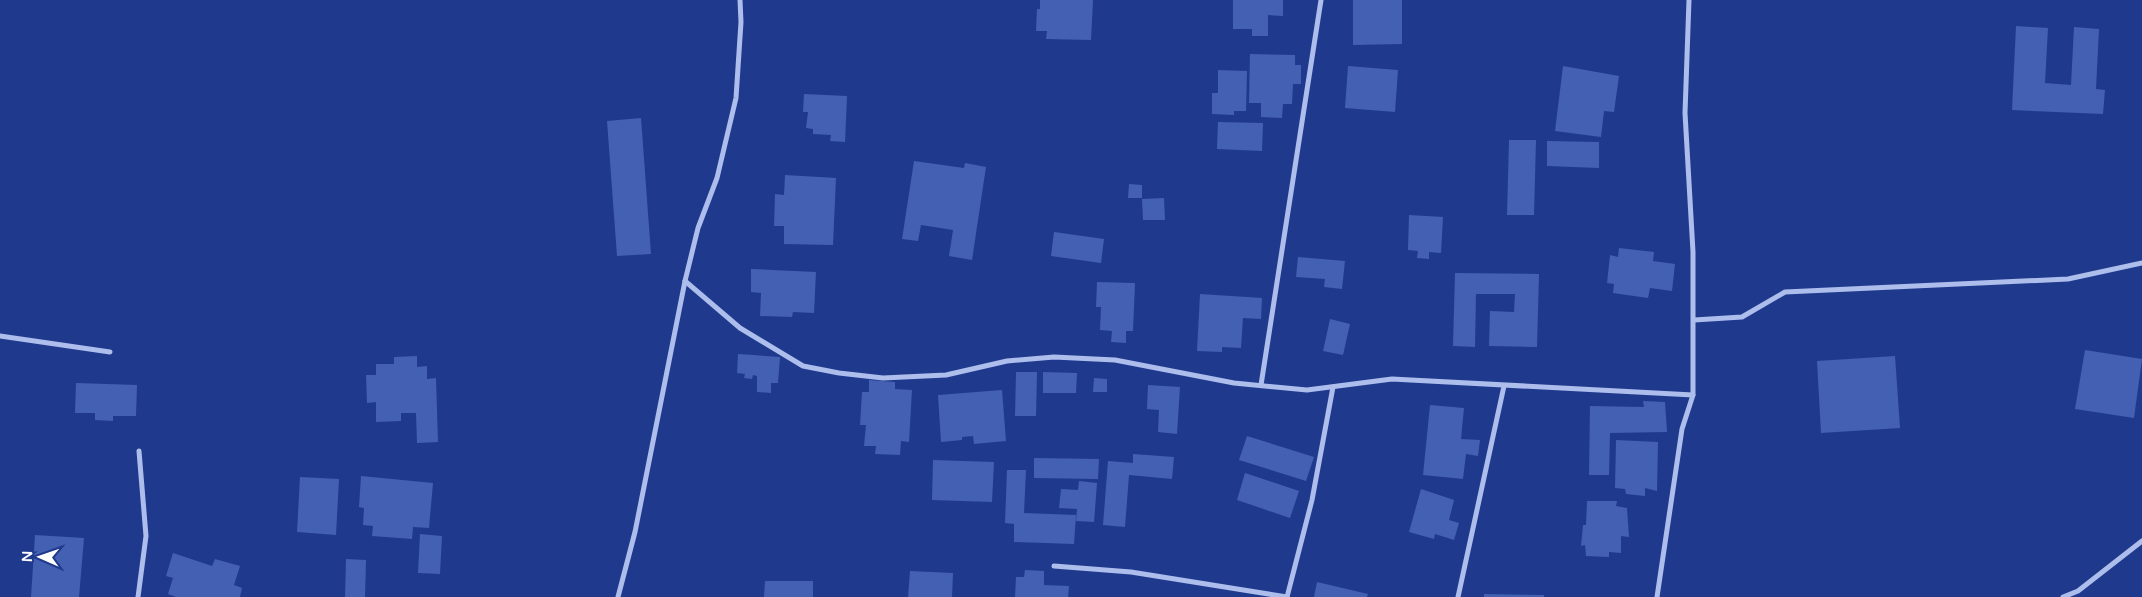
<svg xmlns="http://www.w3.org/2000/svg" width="2142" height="597" font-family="'Varela Round',sans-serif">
	<rect width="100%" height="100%" fill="#1f3a8d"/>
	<g fill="#4460b2">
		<path d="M1040 0H1093L1091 40 1046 39 1047 31H1036L1037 9H1040Z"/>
		<path d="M1233 0H1283V16L1268 15V36H1252V29H1233Z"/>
		<path d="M1353 0H1402V44L1353 45Z"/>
		<path d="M2016 26 2048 28 2045 83 2071 85 2074 27 2099 29 2096 89 2105 90 2103 114 2012 110Z"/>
		<path d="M1250 54 1295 55V65H1301V84H1293L1292 104H1283L1282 118 1261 117V103H1249Z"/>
		<path d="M1348 66 1398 70 1395 112 1345 108Z"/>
		<path d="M1563 66 1619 76 1614 112 1604 111 1601 137 1555 131Z"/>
		<path d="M1218 70 1247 71 1246 111H1234V115L1212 114V93H1218Z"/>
		<path d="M804 94 847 96 845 142 830 141 831 135 813 134V129L806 128 808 112H803Z"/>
		<path d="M641 118 651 254 617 256 607 121Z"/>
		<path d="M1218 122 1263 123 1262 151 1217 149Z"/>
		<path d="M1509 140H1536L1534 215H1507Z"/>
		<path d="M1547 141 1599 142V168L1547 166Z"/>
		<path d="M914 161 964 168 965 163 986 167 972 260 949 256 953 230 921 225 918 241 902 239Z"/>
		<path d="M785 175 836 178 833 245 784 244V226H774L775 194 784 195Z"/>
		<path d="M1129 184 1142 185V198H1128Z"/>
		<path d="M1164 198 1165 220H1143L1142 199Z"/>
		<path d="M1409 215 1443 217 1441 253 1429 252V259L1417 258 1418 251 1408 250Z"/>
		<path d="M1054 232 1104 239 1101 263 1051 256Z"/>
		<path d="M1619 248 1654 252 1653 261 1675 264 1672 291 1650 288 1648 298 1613 293 1614 284 1607 283 1610 255 1618 257Z"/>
		<path d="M1298 257 1345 261 1342 289 1324 287 1325 279 1296 277Z"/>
		<path d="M751 269 816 272 814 313 793 312 792 317 760 316 761 293 751 292Z"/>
		<path d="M1455 273 1539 274 1537 347 1489 346 1490 311 1514 312 1515 294H1476L1475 347 1453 346Z"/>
		<path d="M1097 282 1135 283 1133 331H1126V343L1111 342 1112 331 1100 330 1101 307H1096Z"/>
		<path d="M1200 294 1262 298 1261 319 1243 318 1241 348 1222 347V352L1197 351Z"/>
		<path d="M1330 319 1350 324 1343 355 1323 351Z"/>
		<path d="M2085 350 2142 359 2134 418 2075 409Z"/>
		<path d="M738 354 780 357 778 383H771V393L757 392V376L753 375 752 379 744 378 745 374 737 373Z"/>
		<path d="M417 356V367L427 366V379L436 378 438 442 417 443 416 413H401V421L376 422V402L367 403 366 375H376V364H394V357Z"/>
		<path d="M1895 356 1900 428 1821 433 1817 361Z"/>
		<path d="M1016 372H1037L1036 416H1015Z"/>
		<path d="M1043 372 1077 373 1076 393H1043Z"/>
		<path d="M1094 378 1107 379V392H1093Z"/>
		<path d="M869 380 895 382V389L912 390 909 442 901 441 900 455 875 454 876 446H864L866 425H860L862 392H869Z"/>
		<path d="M76 383 137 385 136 416H113V421L95 420V413H75Z"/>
		<path d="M1148 385 1180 387 1177 434 1158 432 1159 410 1147 409Z"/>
		<path d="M1002 390 1006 441 974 444 973 436 962 437V440L941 442 938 395Z"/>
		<path d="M1643 401 1665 402 1667 432 1610 433 1609 475H1589L1590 406 1644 407Z"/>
		<path d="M1430 405 1464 408 1461 439 1480 440 1478 456 1466 454 1463 479 1423 475Z"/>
		<path d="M1247 436 1314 457 1306 481 1239 460Z"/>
		<path d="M1616 440 1658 442 1657 491 1645 488V496L1626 494 1625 489 1615 488Z"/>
		<path d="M1133 454 1174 457 1172 479 1129 475 1125 527 1103 525 1108 461 1133 463Z"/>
		<path d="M1034 458 1099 459 1098 479 1034 478Z"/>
		<path d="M933 460 994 462 992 502 932 500Z"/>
		<path d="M1007 470H1026L1024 513 1076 515 1074 544 1014 542V524L1005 523Z"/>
		<path d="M1245 473 1299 491 1290 518 1237 500Z"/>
		<path d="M361 476 433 483 429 528 413 527 412 539 372 536 373 526 363 525 364 508 359 507Z"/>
		<path d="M300 477 339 479 336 535 297 532Z"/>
		<path d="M1079 481 1097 483 1094 522 1076 521 1077 509 1059 508 1061 489 1078 490Z"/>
		<path d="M1421 489 1454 500 1449 520 1459 523 1454 540 1435 534 1434 539 1409 532Z"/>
		<path d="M1587 501H1617L1616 506 1627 508 1629 537 1621 536V553L1609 552V557L1586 556 1585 545 1581 546 1583 525H1586Z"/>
		<path d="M420 534 442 536 440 574 418 573Z"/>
		<path d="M35 535 84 538 79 597H31Z"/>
		<path d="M173 553 212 566 215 559 240 566 234 585 242 588 240 597H176L168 594 173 578 166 576Z"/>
		<path d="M346 559 366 560 365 597H345Z"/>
		<path d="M1025 570 1044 571V585L1069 586 1068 597H1015L1016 577H1024Z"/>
		<path d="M910 571 953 573 952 597H908Z"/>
		<path d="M765 581H813V597H764Z"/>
		<path d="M1317 582 1368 594 1367 597H1314Z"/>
		<path d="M1484 594 1544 595V597H1484Z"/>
	</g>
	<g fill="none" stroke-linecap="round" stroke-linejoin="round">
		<g stroke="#adbdec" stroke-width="5">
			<path d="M685 281 740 328 803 366 839 373 883 378 946 375 1007 361 1054 357 1115 360 1234 383 1307 390 1392 379 1693 395"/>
			<path d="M1694 320 1742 317 1785 292 2068 279 2142 263"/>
			<path d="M0 336 110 352"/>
			<path d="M1261 385 1321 0"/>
			<path d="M1054 566 1131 572 1287 597"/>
			<path d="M138 597 146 536 139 451"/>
			<path d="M618 597 635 532 685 281 698 228 717 178 736 98 741 22 740 0"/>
			<path d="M1287 597 1312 500 1333 387"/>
			<path d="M1458 597 1504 386"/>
			<path d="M1657 597 1682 429 1693 395V252L1685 113 1689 0"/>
			<path d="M2063 597 2078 591 2142 541"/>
		</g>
	</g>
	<g transform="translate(40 557) rotate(272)" stroke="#1f3a8d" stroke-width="4" paint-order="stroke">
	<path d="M0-4L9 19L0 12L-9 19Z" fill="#ffffff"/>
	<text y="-8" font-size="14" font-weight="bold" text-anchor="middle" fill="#ffffff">N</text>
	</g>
</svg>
